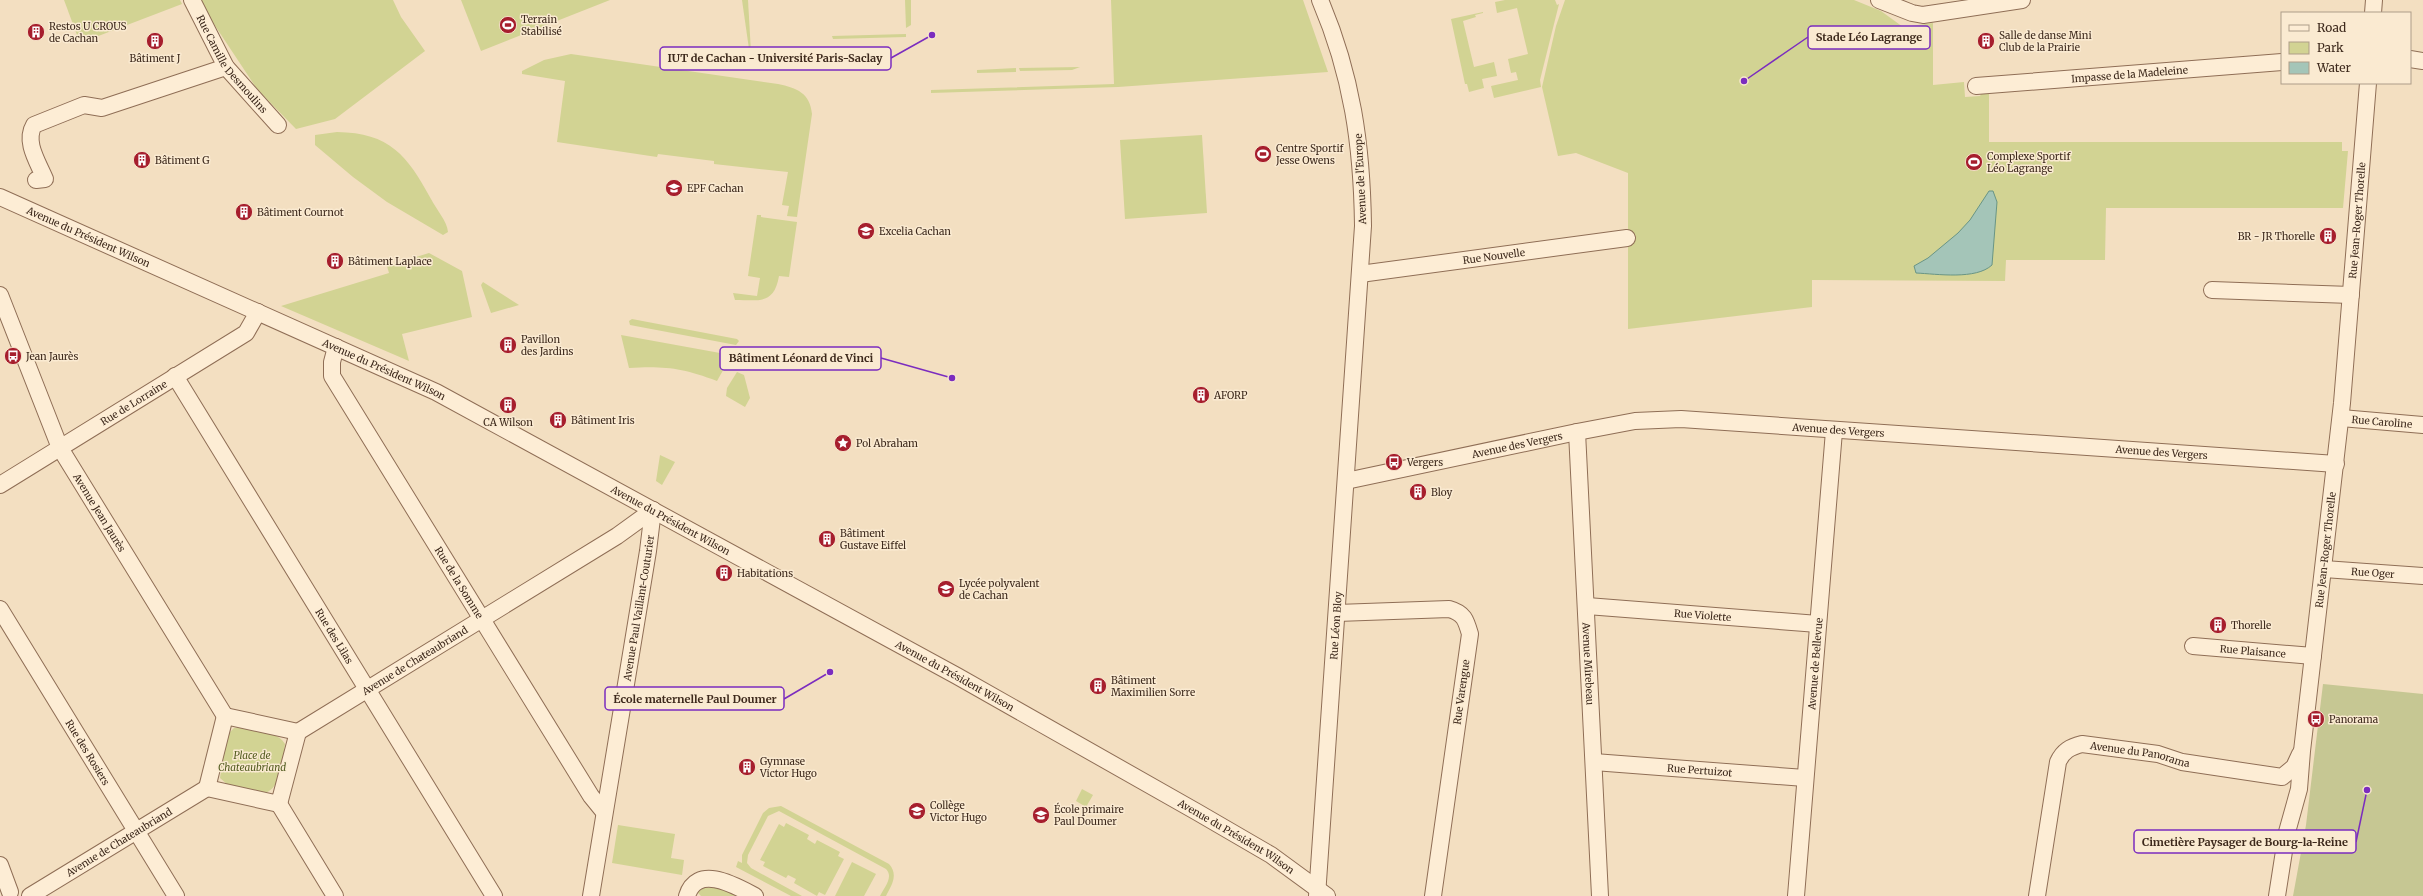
<svg xmlns="http://www.w3.org/2000/svg" width="2423" height="896" font-family="Merriweather,serif">
	<rect width="100%" height="100%" fill="#f3dfc1"/>
	<g fill="#d2d393">
		<path d="M64 0H180L182 4 80 43Z"/>
		<path d="M198 0H393L401 17 425 51 335 119 296 129 257 89Z"/>
		<path d="M461 0H610L481 51Z"/>
		<path d="M742 0H748L752 70Z"/>
		<path d="M905 0H911V25L906 28Z"/>
		<path d="M1111 0H1303L1328 72 1118 87 931 93V90L1114 84Z"/>
		<path d="M1505 0H1555L1557 5 1559 4 1540 80 1541 87 1494 98 1491 86 1518 80 1516 72 1511 73 1508 59 1528 54 1517 8 1497 13 1495 2Z"/>
		<path d="M1565 0H1854L1881 11 1903 27 1933 23V85L1964 82 1965 97 1980 96 1984 89H1989V142H2342V151H2348L2343 208H2106L2105 260H2006L2005 281 1812 280V307L1628 329V173L1576 153 1558 156 1542 87 1556 26Z"/>
		<path d="M1483 12V13L1475 15 1476 17 1463 21 1474 67 1494 62 1497 76 1482 79 1484 88 1469 92 1467 84H1465L1451 19Z"/>
		<path d="M906 34V37L833 39 832 36Z"/>
		<path d="M571 54 778 84C797 88 810 93 812 114L797 217 787 216 789 206 782 205 788 172 714 164V161L658 154 657 157 557 142 565 81 522 74V71L544 60Z"/>
		<path d="M1080 67 1072 70 1020 71 1019 68Z"/>
		<path d="M1016 68V72L977 73V70Z"/>
		<path d="M337 132C390 133 407 155 431 199 436 209 447 221 448 232L443 235 387 202 353 177 315 145V135Z"/>
		<path d="M1202 135 1207 213 1125 219 1120 140Z"/>
		<path d="M757 215H761V217L797 222 789 277 779 276C774 305 759 300 735 300L733 293 757 296 760 278 748 276Z"/>
		<path d="M429 253 462 271 472 317 402 334 409 361 281 306 389 273 387 266Z"/>
		<path d="M483 282 519 305 491 313 481 285Z"/>
		<path d="M632 319 737 339 739 341 736 345 630 325 629 321Z"/>
		<path d="M621 335 731 355V356L717 381C682 368 665 366 629 368Z"/>
		<path d="M737 372 744 375 750 398 745 407 726 396 727 388Z"/>
		<path d="M660 455 675 462 662 485 656 481Z"/>
		<path d="M241 727C254 731 278 731 285 744 283 759 281 790 264 793L228 785 220 778 227 735 234 728Z"/>
		<path d="M1082 789 1093 795 1086 807 1076 801Z"/>
		<path d="M781 806 889 864C899 875 891 886 886 896H880C884 888 894 877 886 869L779 811 768 816 748 855 747 863 751 868 802 896H791L736 867 738 861 742 863V855L763 813 769 808Z"/>
		<path d="M786 823 809 835 807 839 815 844 817 840 840 852 838 856 844 859 825 895 819 892 817 896 794 883 796 879 788 875 786 878 763 866 765 862 760 860 779 824 784 827Z"/>
		<path d="M618 825 675 834 671 858 684 860 682 875 612 863Z"/>
		<path d="M852 862 876 874 864 896H835Z"/>
		<path d="M719 887 743 896H701L697 892 704 888Z"/>
	</g>
	<path fill="#c6c793" d="M2323 684 2423 694V896H2293L2306 825Z"/>
	<path fill="#a4c5b8" stroke="#699585" d="M1989 191H1993L1997 202 1992 265C1976 280 1937 274 1916 273L1914 266 1928 258 1958 233 1970 220Z"/>
	<g fill="none" stroke-linecap="round" stroke-linejoin="round">
		<defs>
			<g id="minor">
				<path id="s1" d="M192 0 226 67 278 125"/>
				<path d="M1879 0 1912 13 1923 15 2022 0"/>
				<path d="M2373 13 2374 0"/>
				<path d="M2410 59 2423 61"/>
				<path id="s2" d="M1976 86 2282 62"/>
				<path d="M36 180 45 179C38 162 24 142 34 125L84 105 102 108 226 67"/>
				<path id="s3" d="M0 197 436 392 957 676 1197 812 1271 855 1327 896"/>
				<path id="s4" d="M1360 274 1627 238"/>
				<path d="M2212 290 2351 295"/>
				<path id="s5" d="M0 295 60 448 225 716"/>
				<path id="s6" d="M336 347 332 362V376L591 796 604 812"/>
				<path id="s7" d="M175 376 494 896"/>
				<path id="s8" d="M2341 418 2423 425"/>
				<path id="s9" d="M1577 432 1600 896"/>
				<path id="s10" d="M1346 481 1577 432 1635 421 1681 419 2336 464"/>
				<path id="s11" d="M0 485 246 333 258 312"/>
				<path id="s12" d="M2324 569 2423 576"/>
				<path id="s13" d="M1587 606 1818 624"/>
				<path id="s14" d="M0 609 176 896"/>
				<path d="M1337 613 1449 609C1464 613 1466 620 1470 634L1433 896"/>
				<path id="s15" d="M2193 646 2313 656"/>
				<path id="s16" d="M298 732 617 536 653 510"/>
				<path id="s17" d="M1594 762 1805 778"/>
				<path d="M207 788 279 804 298 732 225 716"/>
				<path d="M207 788 225 716"/>
				<path d="M279 804 335 896"/>
				<path d="M0 865 10 892"/>
				<path id="s18" d="M30 896 207 788"/>
				<path id="s19" d="M591 896 648 551 653 510"/>
				<path d="M687 896C697 863 736 886 755 896"/>
				<path id="s20" d="M1317 896 1363 226C1362 145 1352 75 1320 0"/>
				<path id="s21" d="M1796 896 1834 431"/>
				<path id="s22" d="M2037 896 2058 762C2063 751 2070 747 2082 744L2158 754 2182 762 2282 777 2294 767 2300 754"/>
				<path id="s23" d="M2277 896 2287 832 2299 789 2302 751 2342 403 2368 83"/>
			</g>
		</defs>
		<use href="#minor" stroke="#8f6e56" stroke-width="18"/>
		<use href="#minor" stroke="#fdedd5" stroke-width="16"/>
	</g>
	<defs>
		<symbol id="stadium-disc" viewBox="-11 -11 22 22"><circle r="9.5" fill="#a61e2d" stroke="#faead1"/><path d="M0-5a6.5 5 0 1 0 0 10a6.5 5 0 1 0 0-10ZM-3.5-1.8h7v3.6h-7Z" fill="#fff"/></symbol>
		<symbol id="building-disc" viewBox="-11 -11 22 22"><circle r="9.5" fill="#a61e2d" stroke="#faead1"/><path d="M-4-6H4V6H1V3H-1V6H-4ZM-2.5-4.3h1.7v1.8h-1.7ZM.8-4.3h1.7v1.8H.8ZM-2.5-1h1.7V.8h-1.7ZM.8-1h1.7V.8H.8Z" fill="#fff"/></symbol>
		<symbol id="university-disc" viewBox="-11 -11 22 22"><circle r="9.5" fill="#a61e2d" stroke="#faead1"/><path d="M0-5L7-2L0 1L-7-2ZM-4 1L0 2.5L4 1V4Q0 6-4 4Z" fill="#fff"/></symbol>
		<symbol id="bus-disc" viewBox="-11 -11 22 22"><circle r="9.5" fill="#a61e2d" stroke="#faead1"/><path d="M-5-6H5V4H4V6H2V4H-2V6H-4V4H-5ZM-3.5-4V0h7V-4ZM-3.5 1.2v1.5H-2V1.2ZM2 1.2v1.5H3.5V1.2Z" fill="#fff"/></symbol>
		<symbol id="sight-disc" viewBox="-11 -11 22 22"><circle r="9.5" fill="#a61e2d" stroke="#faead1"/><path d="M0-6L1.8-2.2L6-1.7L2.9 1.2L3.7 5.4L0 3.3L-3.7 5.4L-2.9 1.2L-6-1.7L-1.8-2.2Z" fill="#fff"/></symbol>
		<symbol id="school-disc" viewBox="-11 -11 22 22"><circle r="9.5" fill="#a61e2d" stroke="#faead1"/><path d="M0-5L7-2L0 1L-7-2ZM-4 1L0 2.5L4 1V4Q0 6-4 4Z" fill="#fff"/></symbol>
	</defs>
	<g fill-rule="evenodd">
		<use href="#stadium-disc" x="498" y="15" width="20" height="20"/>
		<use href="#building-disc" x="26" y="22" width="20" height="20"/>
		<use href="#building-disc" x="145" y="31" width="20" height="20"/>
		<use href="#building-disc" x="1976" y="31" width="20" height="20"/>
		<use href="#stadium-disc" x="1253" y="144" width="20" height="20"/>
		<use href="#building-disc" x="132" y="150" width="20" height="20"/>
		<use href="#stadium-disc" x="1964" y="152" width="20" height="20"/>
		<use href="#university-disc" x="664" y="178" width="20" height="20"/>
		<use href="#building-disc" x="234" y="202" width="20" height="20"/>
		<use href="#university-disc" x="856" y="221" width="20" height="20"/>
		<use href="#building-disc" x="2318" y="226" width="20" height="20"/>
		<use href="#building-disc" x="325" y="251" width="20" height="20"/>
		<use href="#building-disc" x="498" y="335" width="20" height="20"/>
		<use href="#bus-disc" x="3" y="346" width="20" height="20"/>
		<use href="#building-disc" x="1191" y="385" width="20" height="20"/>
		<use href="#building-disc" x="498" y="395" width="20" height="20"/>
		<use href="#building-disc" x="548" y="410" width="20" height="20"/>
		<use href="#sight-disc" x="833" y="433" width="20" height="20"/>
		<use href="#bus-disc" x="1384" y="452" width="20" height="20"/>
		<use href="#building-disc" x="1408" y="482" width="20" height="20"/>
		<use href="#building-disc" x="817" y="529" width="20" height="20"/>
		<use href="#building-disc" x="714" y="563" width="20" height="20"/>
		<use href="#school-disc" x="936" y="579" width="20" height="20"/>
		<use href="#building-disc" x="2208" y="615" width="20" height="20"/>
		<use href="#building-disc" x="1088" y="676" width="20" height="20"/>
		<use href="#bus-disc" x="2306" y="709" width="20" height="20"/>
		<use href="#building-disc" x="737" y="757" width="20" height="20"/>
		<use href="#school-disc" x="907" y="801" width="20" height="20"/>
		<use href="#school-disc" x="1031" y="805" width="20" height="20"/>
	</g>
	<g text-anchor="middle" stroke-width="3" stroke-linejoin="round" paint-order="stroke">
		<g font-size="10" fill="#3d291c" stroke="#faead1" text-anchor="start">
			<text x="521" y="23">Terrain<tspan x="521" dy="12">Stabilisé</tspan></text>
			<text x="49" y="30">Restos U CROUS<tspan x="49" dy="12">de Cachan</tspan></text>
			<text x="1999" y="39">Salle de danse Mini<tspan x="1999" dy="12">Club de la Prairie</tspan></text>
			<text x="155" y="62" text-anchor="middle">Bâtiment J</text>
			<text x="1276" y="152">Centre Sportif<tspan x="1276" dy="12">Jesse Owens</tspan></text>
			<text x="1987" y="160">Complexe Sportif<tspan x="1987" dy="12">Léo Lagrange</tspan></text>
			<text x="155" y="164">Bâtiment G</text>
			<text x="687" y="192">EPF Cachan</text>
			<text x="257" y="216">Bâtiment Cournot</text>
			<text x="879" y="235">Excelia Cachan</text>
			<text x="2315" y="240" text-anchor="end">BR - JR Thorelle</text>
			<text x="348" y="265">Bâtiment Laplace</text>
			<text x="521" y="343">Pavillon<tspan x="521" dy="12">des Jardins</tspan></text>
			<text x="26" y="360">Jean Jaurès</text>
			<text x="1214" y="399">AFORP</text>
			<text x="571" y="424">Bâtiment Iris</text>
			<text x="508" y="426" text-anchor="middle">CA Wilson</text>
			<text x="856" y="447">Pol Abraham</text>
			<text x="1407" y="466">Vergers</text>
			<text x="1431" y="496">Bloy</text>
			<text x="840" y="537">Bâtiment<tspan x="840" dy="12">Gustave Eiffel</tspan></text>
			<text x="737" y="577">Habitations</text>
			<text x="959" y="587">Lycée polyvalent<tspan x="959" dy="12">de Cachan</tspan></text>
			<text x="2231" y="629">Thorelle</text>
			<text x="1111" y="684">Bâtiment<tspan x="1111" dy="12">Maximilien Sorre</tspan></text>
			<text x="2329" y="723">Panorama</text>
			<text x="760" y="765">Gymnase<tspan x="760" dy="12">Victor Hugo</tspan></text>
			<text x="930" y="809">Collège<tspan x="930" dy="12">Victor Hugo</tspan></text>
			<text x="1054" y="813">École primaire<tspan x="1054" dy="12">Paul Doumer</tspan></text>
		</g>
		<g font-size="10" fill="#3d291c" stroke="#faead1">
			<text dy="4" stroke="none"><textPath href="#s1" startOffset="76">Rue Camille Desmoulins</textPath></text>
			<text dy="4" stroke="none"><textPath href="#s2" startOffset="154">Impasse de la Madeleine</textPath></text>
			<text transform="translate(1360 179) rotate(-93)" y="4">Avenue de l'Europe</text>
			<text dy="4" stroke="none"><textPath href="#s23" startOffset="681">Rue Jean-Roger Thorelle</textPath></text>
			<text dy="4" stroke="none"><textPath href="#s3" startOffset="97">Avenue du Président Wilson</textPath></text>
			<text dy="4" stroke="none"><textPath href="#s4" startOffset="135">Rue Nouvelle</textPath></text>
			<text dy="4" stroke="none"><textPath href="#s3" startOffset="421">Avenue du Président Wilson</textPath></text>
			<text dy="4" stroke="none"><textPath href="#s11" startOffset="157">Rue de Lorraine</textPath></text>
			<text dy="4" stroke="none"><textPath href="#s8" startOffset="41">Rue Caroline</textPath></text>
			<text dy="4" stroke="none"><textPath href="#s10" startOffset="499">Avenue des Vergers</textPath></text>
			<text dy="4" stroke="none"><textPath href="#s10" startOffset="175">Avenue des Vergers</textPath></text>
			<text dy="4" stroke="none"><textPath href="#s10" startOffset="823">Avenue des Vergers</textPath></text>
			<text dy="4" stroke="none"><textPath href="#s5" startOffset="240">Avenue Jean Jaurès</textPath></text>
			<text dy="4" stroke="none"><textPath href="#s3" startOffset="745">Avenue du Président Wilson</textPath></text>
			<text dy="4" stroke="none"><textPath href="#s23" startOffset="350">Rue Jean-Roger Thorelle</textPath></text>
			<text dy="4" stroke="none"><textPath href="#s12" startOffset="49">Rue Oger</textPath></text>
			<text dy="4" stroke="none"><textPath href="#s6" startOffset="272">Rue de la Somme</textPath></text>
			<text dy="4" stroke="none"><textPath href="#s19" startOffset="292">Avenue Paul Vaillant-Couturier</textPath></text>
			<text dy="4" stroke="none"><textPath href="#s13" startOffset="116">Rue Violette</textPath></text>
			<text dy="4" stroke="none"><textPath href="#s20" startOffset="271">Rue Léon Bloy</textPath></text>
			<text dy="4" stroke="none"><textPath href="#s7" startOffset="305">Rue des Lilas</textPath></text>
			<text dy="4" stroke="none"><textPath href="#s15" startOffset="60">Rue Plaisance</textPath></text>
			<text dy="4" stroke="none"><textPath href="#s16" startOffset="137">Avenue de Chateaubriand</textPath></text>
			<text dy="4" stroke="none"><textPath href="#s21" startOffset="233">Avenue de Bellevue</textPath></text>
			<text dy="4" stroke="none"><textPath href="#s9" startOffset="232">Avenue Mirebeau</textPath></text>
			<text dy="4" stroke="none"><textPath href="#s3" startOffset="1069">Avenue du Président Wilson</textPath></text>
			<text transform="translate(1461 692) rotate(-82)" y="4">Rue Varengue</text>
			<text dy="4" stroke="none"><textPath href="#s14" startOffset="168">Rue des Rosiers</textPath></text>
			<text dy="4" stroke="none"><textPath href="#s22" startOffset="226">Avenue du Panorama</textPath></text>
			<text dy="4" stroke="none"><textPath href="#s17" startOffset="106">Rue Pertuizot</textPath></text>
			<text dy="4" stroke="none"><textPath href="#s3" startOffset="1393">Avenue du Président Wilson</textPath></text>
			<text dy="4" stroke="none"><textPath href="#s18" startOffset="104">Avenue de Chateaubriand</textPath></text>
		</g>
		<g font-size="10" font-style="italic" fill="#535c20" stroke="#faead1">
			<text x="252" y="759">Place de<tspan x="252" dy="12">Chateaubriand</tspan></text>
		</g>
	</g>
	<path fill="none" stroke="#7b2cbf" stroke-width="1.5" d="M1744 81L1808 37M932 35L891 58M952 378L881 358M830 672L784 699M2367 790L2356 842"/>
	<g fill="#7b2cbf" stroke="#faead1" stroke-width="1.5">
		<circle cx="1744" cy="81" r="4"/>
		<circle cx="932" cy="35" r="4"/>
		<circle cx="952" cy="378" r="4"/>
		<circle cx="830" cy="672" r="4"/>
		<circle cx="2367" cy="790" r="4"/>
	</g>
	<g fill="#faead1" stroke="#7b2cbf" stroke-width="1.5">
		<rect x="1808" y="26" width="122" height="23" rx="4"/>
		<rect x="660" y="47" width="231" height="23" rx="4"/>
		<rect x="720" y="347" width="161" height="23" rx="4"/>
		<rect x="605" y="687" width="179" height="23" rx="4"/>
		<rect x="2134" y="830" width="222" height="23" rx="4"/>
	</g>
	<g font-size="11" text-anchor="middle" font-weight="bold" fill="#3d291c">
		<text x="1869" y="41">Stade Léo Lagrange</text>
		<text x="775" y="62">IUT de Cachan - Université Paris-Saclay</text>
		<text x="801" y="362">Bâtiment Léonard de Vinci</text>
		<text x="695" y="703">École maternelle Paul Doumer</text>
		<text x="2245" y="846">Cimetière Paysager de Bourg-la-Reine</text>
	</g>
	<rect x="2281" y="12" width="130" height="72" fill="#faead1" stroke="#ae9d89"/>
	<rect x="2289" y="25" width="20" height="6" fill="#fdedd5" stroke="#ae9d89"/>
	<text x="2317" y="32" font-size="12" fill="#3d291c">Road</text>
	<rect x="2289" y="42" width="20" height="12" fill="#d2d393" stroke="#ae9d89"/>
	<text x="2317" y="52" font-size="12" fill="#3d291c">Park</text>
	<rect x="2289" y="62" width="20" height="12" fill="#a4c5b8" stroke="#ae9d89"/>
	<text x="2317" y="72" font-size="12" fill="#3d291c">Water</text>
</svg>
